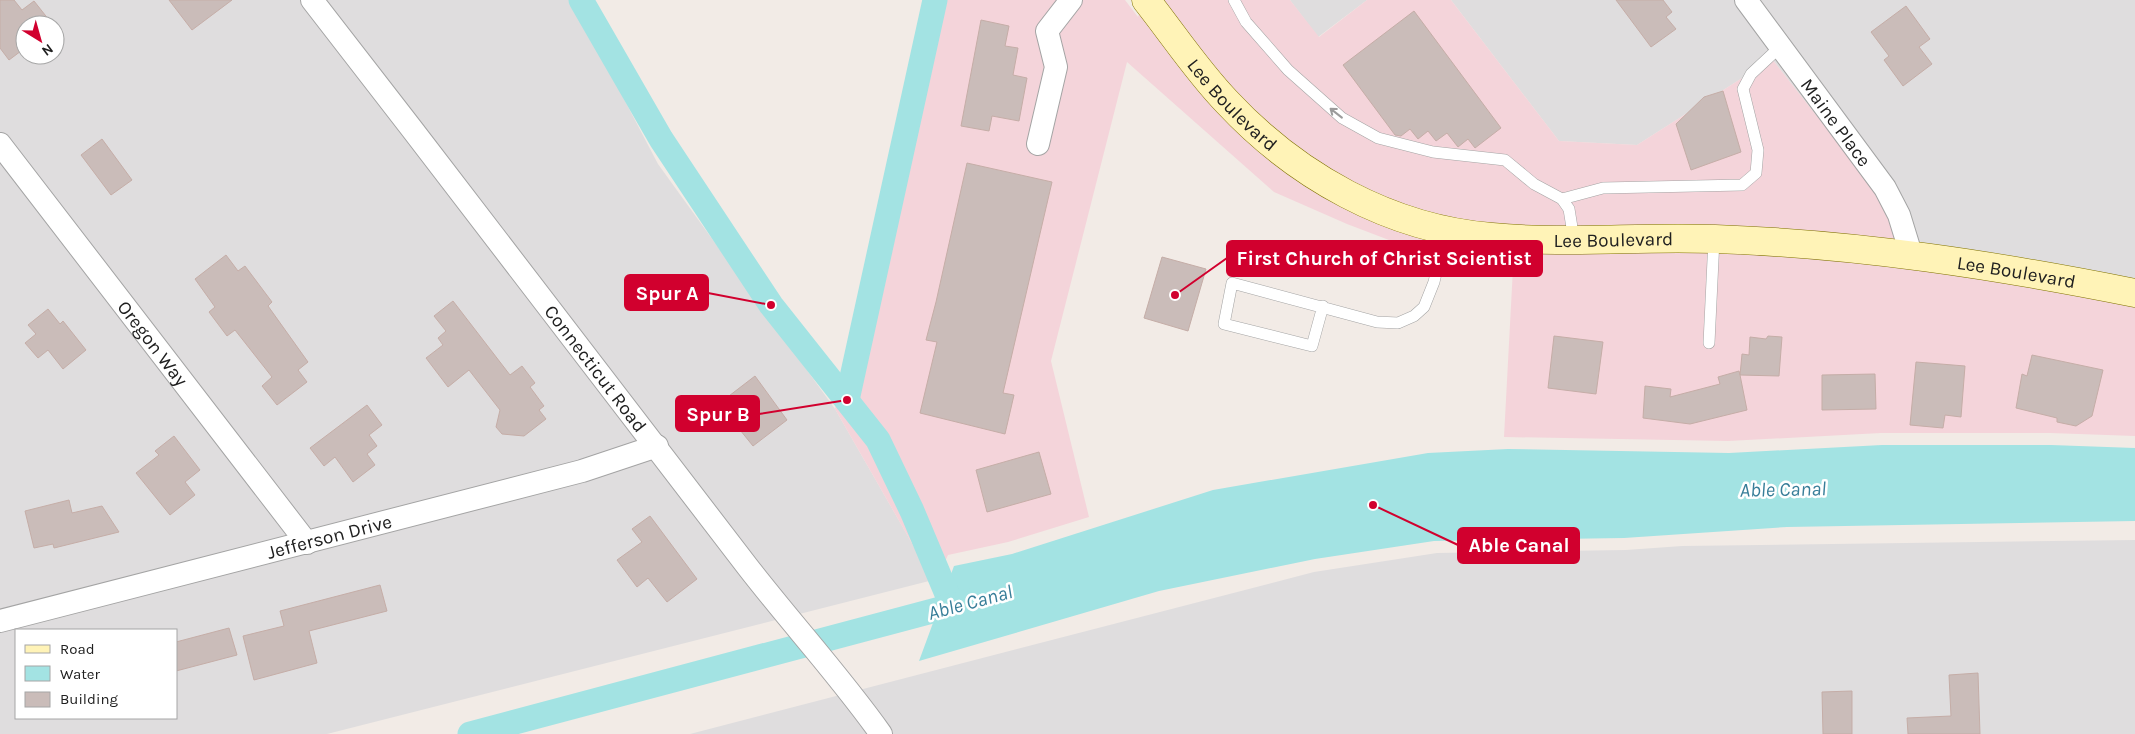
<svg xmlns="http://www.w3.org/2000/svg" width="2135" height="734" font-family="Karla,sans-serif">
	<rect width="100%" height="100%" fill="#f2ebe6"/>
	<g fill="#dfddde" fill-rule="evenodd">
		<path d="M0 0H572L658 164 835 409 933 580 327 734H0ZM25 25H55V55H25ZM16 630H176V718H16Z"/>
		<path d="M1290 0H1367L1318 37Z"/>
		<path d="M1451 0H2135V280L2021 257 1915 241 1772 59 1637 145 1559 141Z"/>
		<path d="M2135 540V734H690L1314 572 1437 553 1626 550 1682 546Z"/>
	</g>
	<g fill="#f4d4da">
		<path d="M933 0H1125L1138 17 1140 12 1248 141 1276 165 1329 200 1392 228 1458 246 1532 253 1712 252 1811 257 1911 267 2019 283 2135 306V436L2050 433H1881L1728 441 1504 437 1513 268 1444 261 1347 224 1274 192 1127 62 1051 361 1089 517 1008 542 948 555 937 579 933 580 835 409 885 188Z"/>
		<path d="M1162 0H1290L1319 37 1367 0H1451L1559 141 1637 145 1772 59 1915 241 1811 231 1710 225 1530 226 1491 224 1459 220 1400 203 1338 175 1291 144 1235 93Z"/>
	</g>
	<path fill="#a3e3e3" d="M1882 445H2051L2135 448V521L1787 527 1624 538 1434 541 1315 559 1159 591 919 661 954 566 1012 554 1213 490 1428 453 1508 449 1729 453Z"/>
	<g fill="none" stroke-linecap="round" stroke-linejoin="round">
		<g stroke="#a3e3e3" stroke-width="25">
			<path d="M581 0 661 139 771 305 878 440 912 511 952 606"/>
			<path d="M847 400 935 0"/>
			<path d="M470 734 970 601"/>
		</g>
	</g>
	<g fill="#cabcb9" stroke="#c5ada7">
		<path d="M0 0H14L22 10 34 1 53 25H25V48L9 60 0 48Z"/>
		<path d="M169 0H232L192 30Z"/>
		<path d="M1616 0H1663L1672 12 1666 17 1676 29 1651 47Z"/>
		<path d="M1906 6 1930 39 1919 47 1932 64 1903 86 1884 60 1889 56 1871 32Z"/>
		<path d="M1414 11 1501 128 1475 148 1468 139 1458 147 1447 133 1436 141 1428 131 1418 139 1410 129 1401 136 1395 135 1343 65Z"/>
		<path d="M981 20 1009 26 1005 46 1018 48 1013 75 1027 78 1019 121 992 116 989 131 961 126Z"/>
		<path d="M1723 91 1741 152 1691 170 1676 124 1704 97Z"/>
		<path d="M102 139 132 180 111 195 81 155Z"/>
		<path d="M967 163 1052 182 1003 393 1014 395 1005 434 920 413 937 342 926 340 936 302Z"/>
		<path d="M226 255 238 271 245 266 272 302 268 306 308 362 298 370 307 382 277 405 262 386 272 377 235 330 227 336 209 312 215 307 195 279Z"/>
		<path d="M1162 257 1206 269 1188 331 1144 318Z"/>
		<path d="M453 301 510 375 522 366 535 383 530 387 544 406 539 410 546 419 524 436 502 434 496 427 500 410 469 370 448 387 426 358 443 345 438 338 446 331 434 316Z"/>
		<path d="M48 309 60 324 63 321 86 350 63 369 48 350 38 358 25 343 36 334 28 325Z"/>
		<path d="M1554 336 1603 342 1596 394 1548 388Z"/>
		<path d="M1768 336 1782 337 1779 376 1740 375 1747 410 1690 424 1643 418 1645 386 1671 389 1670 397 1720 384 1718 377 1739 371 1740 375 1742 354 1749 355 1750 337 1766 339Z"/>
		<path d="M2032 355 2103 370 2092 416 2076 426 2057 422V418L2016 408 2022 374 2027 376Z"/>
		<path d="M1916 362 1965 366 1961 417 1945 415 1943 428 1910 425Z"/>
		<path d="M1875 374 1876 409 1822 410V375Z"/>
		<path d="M755 376 787 420 753 446 736 425 733 427 729 422 725 425 712 409Z"/>
		<path d="M367 405 382 425 369 435 377 446 367 454 375 465 353 482 335 457 324 466 310 448Z"/>
		<path d="M174 436 200 470 185 482 195 495 170 515 136 473 159 455 155 451Z"/>
		<path d="M1039 452 1051 494 987 512 976 470Z"/>
		<path d="M69 500 72 513 102 506 119 532 54 548 53 544 34 548 25 511Z"/>
		<path d="M650 516 697 579 667 602 648 578 637 587 617 560 642 542 632 529Z"/>
		<path d="M380 585 387 611 309 631 317 663 254 680 243 636 284 626 280 611Z"/>
		<path d="M229 628 237 655 176 671V642Z"/>
		<path d="M1978 673 1980 734H1908L1907 718 1951 716 1949 675Z"/>
		<path d="M1852 691V734H1823L1822 692Z"/>
	</g>
	<g fill="none" stroke-linecap="round" stroke-linejoin="round">
		<defs>
			<g id="lane">
				<path d="M1234 0 1246 22 1288 70 1342 118 1378 138 1433 152 1505 160 1534 184 1562 199 1569 209 1574 240"/>
				<path d="M1562 199 1603 188 1742 185 1756 173 1758 150 1743 89 1751 74 1781 46"/>
				<path d="M1323 306 1312 346 1224 324 1232 283 1377 322 1398 323 1414 316 1424 307 1434 282 1446 230"/>
				<path d="M1709 343 1714 239"/>
			</g>
			<g id="street">
				<path id="s1" d="M312 0C458 188 603 377 747 566 791 623 840 676 881 734"/>
				<path id="s2" d="M1746 0 1885 188 1899 215 1911 254"/>
				<path id="s3" d="M0 144 307 543"/>
				<path d="M1038 144 1056 67 1047 31 1071 0"/>
				<path id="s4" d="M0 621 582 471 657 446"/>
			</g>
			<g id="secondary">
				<path id="s5" d="M1146 0C1173 34 1197 71 1227 102 1296 176 1390 229 1492 237 1566 244 1641 236 1715 239 1858 244 1995 265 2135 293"/>
			</g>
		</defs>
		<use href="#lane" stroke="#a4a4a4" stroke-width="12"/>
		<use href="#street" stroke="#a4a4a4" stroke-width="24"/>
		<use href="#secondary" stroke="#7f7100" stroke-width="29"/>
		<use href="#lane" stroke="#fff" stroke-width="11"/>
		<use href="#street" stroke="#fff" stroke-width="22"/>
		<use href="#secondary" stroke="#fff3b7" stroke-width="28"/>
	</g>
	<defs><path id="oneway-shaft" d="M-6 0H5M1.5-3L5.5 0L1.5 3" fill="none" stroke-width="1.6" stroke-linecap="round" stroke-linejoin="round" transform="scale(1.25)"/></defs>
	<use stroke="#9b9b9b" href="#oneway-shaft" transform="translate(1336 113) rotate(-142)"/>
	<g text-anchor="middle" stroke-width="5" stroke-linejoin="round" paint-order="stroke">
		<g font-size="19" fill="#202020" stroke="#fff">
			<text dy="7" stroke="none"><textPath href="#s5" startOffset="136">Lee Boulevard</textPath></text>
			<text dy="7" stroke="none"><textPath href="#s2" startOffset="152">Maine Place</textPath></text>
			<text dy="7" stroke="none"><textPath href="#s5" startOffset="556">Lee Boulevard</textPath></text>
			<text dy="7" stroke="none"><textPath href="#s5" startOffset="961">Lee Boulevard</textPath></text>
			<text dy="7" stroke="none"><textPath href="#s3" startOffset="251">Oregon Way</textPath></text>
			<text dy="7" stroke="none"><textPath href="#s1" startOffset="465">Connecticut Road</textPath></text>
			<text dy="7" stroke="none"><textPath href="#s4" startOffset="340">Jefferson Drive</textPath></text>
		</g>
		<g font-size="20" font-style="italic" fill="#387e99" stroke="#fff">
			<text transform="translate(1783 489) rotate(-1)" y="7">Able Canal</text>
			<text transform="translate(970 602) rotate(-15)" y="7">Able Canal</text>
		</g>
	</g>
	<path fill="none" stroke="#d1002e" stroke-width="2" d="M1175 295L1227 258M771 305L708 293M847 400L759 414M1373 505L1458 545"/>
	<g fill="#d1002e" stroke="#fff" stroke-width="2">
		<circle cx="1175" cy="295" r="5"/>
		<circle cx="771" cy="305" r="5"/>
		<circle cx="847" cy="400" r="5"/>
		<circle cx="1373" cy="505" r="5"/>
	</g>
	<g fill="#d1002e" stroke="#d1002e" stroke-width="2">
		<rect x="1227" y="241" width="315" height="35" rx="5"/>
		<rect x="625" y="275" width="83" height="35" rx="5"/>
		<rect x="676" y="396" width="83" height="35" rx="5"/>
		<rect x="1458" y="528" width="121" height="35" rx="5"/>
	</g>
	<g font-size="20" text-anchor="middle" font-weight="bold" fill="#fff">
		<text x="1384" y="265">First Church of Christ Scientist</text>
		<text x="667" y="300">Spur A</text>
		<text x="718" y="421">Spur B</text>
		<text x="1519" y="552">Able Canal</text>
	</g>
	<rect x="15" y="629" width="162" height="90" fill="#ffffff" stroke="#a6a6a6"/>
	<rect x="25" y="645" width="25" height="8" fill="#fff3b7" stroke="#a6a6a6"/>
	<text x="60" y="654" font-size="15" fill="#202020">Road</text>
	<rect x="25" y="666" width="25" height="15" fill="#a3e3e3" stroke="#a6a6a6"/>
	<text x="60" y="679" font-size="15" fill="#202020">Water</text>
	<rect x="25" y="692" width="25" height="15" fill="#cabcb9" stroke="#a6a6a6"/>
	<text x="60" y="704" font-size="15" fill="#202020">Building</text>
	<g transform="translate(40 40) rotate(143)"><circle r="24" fill="#ffffff" stroke="#a6a6a6"/>
	<path d="M0-4L9 19L0 12L-9 19Z" fill="#d1002e"/>
	<text y="-8" font-size="14" font-weight="bold" text-anchor="middle" fill="#202020">N</text>
	</g>
</svg>
